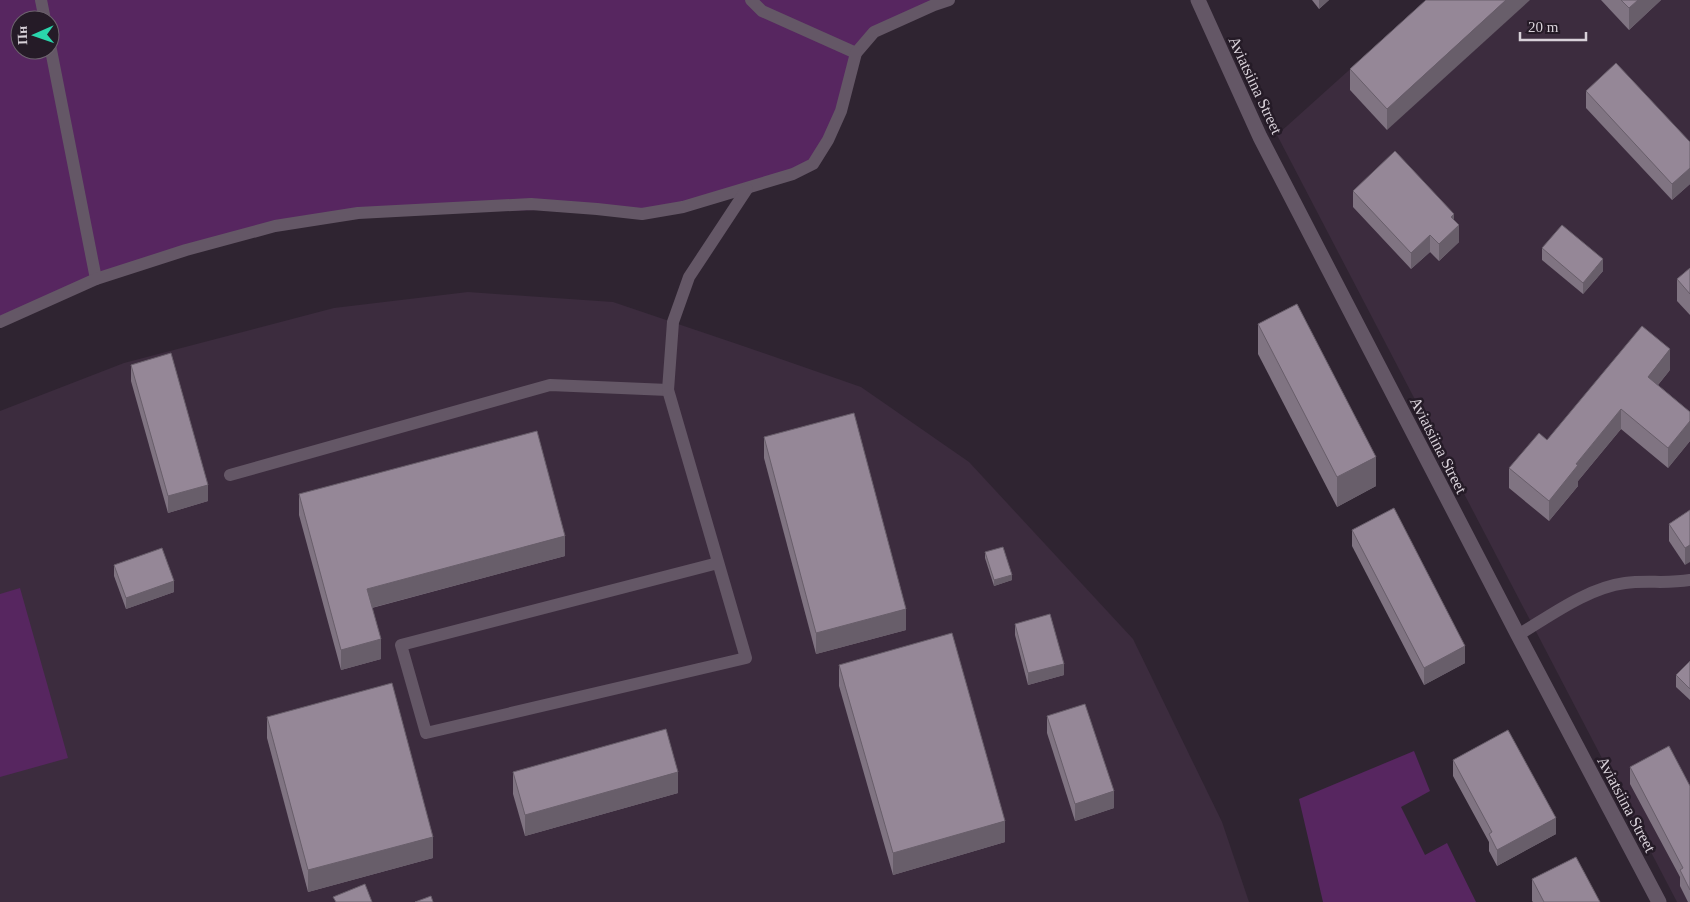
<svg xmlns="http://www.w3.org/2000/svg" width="1690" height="902" font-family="Georgia,serif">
	<rect width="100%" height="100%" fill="#2f2431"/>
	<g fill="#3c2c3e">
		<path d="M1427 0H1690V902H1677L1277 135Z"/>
		<path d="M468 292 613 302 746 347 861 387 969 462 1133 639 1222 822 1249 902H0V411L124 363 334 308Z"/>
	</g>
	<g fill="#572660" fill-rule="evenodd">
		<path d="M0 0H949L874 32 856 53 849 80 813 164 642 214 597 209 358 213 186 250 0 322ZM20 20H50V50H20Z"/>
		<path d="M20 588 68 758 0 777V594Z"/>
		<path d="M1414 751 1430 791 1401 807 1425 855 1447 843 1476 902H1323L1299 799Z"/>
	</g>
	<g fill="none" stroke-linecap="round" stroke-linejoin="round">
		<g stroke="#645766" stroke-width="12">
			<path d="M41 0 45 20"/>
			<path d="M751 0 762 11 856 53"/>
			<path d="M50 45 96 279"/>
			<path d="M0 322 96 279 186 250 275 226 358 213 531 204 597 209 642 214 683 207 793 174 813 164 828 140 841 111 856 53 874 32 934 5 949 0"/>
			<path d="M230 475 550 385 668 390"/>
			<path d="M718 563 401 645 426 733 746 658 668 390 673 322 689 277 747 189"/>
			<path d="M1518 635C1550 616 1587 588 1625 583 1646 580 1668 584 1690 580"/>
		</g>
		<path stroke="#645766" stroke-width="15" d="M1198 0 1260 137 1518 635 1659 902"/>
	</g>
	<g fill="#807482">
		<path d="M1312 0H1329L1319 9Z"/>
		<path d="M1426 0 1387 130 1350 90V69Z"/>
		<path d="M1601 0H1661L1629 30Z"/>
		<path d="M1586 91 1690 142V184L1672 200 1586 108Z"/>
		<path d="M1353 191 1454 221 1459 242 1439 261 1430 252 1411 269 1353 207Z"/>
		<path d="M1542 248 1603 271 1583 294 1542 260Z"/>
		<path d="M1690 268V315L1677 301V279Z"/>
		<path d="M1258 324 1376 486 1337 507 1258 354Z"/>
		<path d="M131 365 208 501 168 513 131 381Z"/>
		<path d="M1670 370 1658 385 1690 412V441L1668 468 1621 429 1578 481V486L1549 521 1509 488V468Z"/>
		<path d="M764 437 906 630 816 654 764 458Z"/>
		<path d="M299 494 565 556 372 608 381 659 341 670 299 515Z"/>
		<path d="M1690 510 1685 565 1669 541V524Z"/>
		<path d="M1352 530 1465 663 1424 685 1352 546Z"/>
		<path d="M985 552 1012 580 994 586 985 558Z"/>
		<path d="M114 565 174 592 126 609 114 576Z"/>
		<path d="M1015 624 1064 675 1028 685 1015 635Z"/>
		<path d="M1690 661V700L1676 687V675Z"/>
		<path d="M839 665 1005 842 893 875 839 686Z"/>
		<path d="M1047 716 1114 808 1075 821 1047 733Z"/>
		<path d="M267 717 433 858 308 892 267 738Z"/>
		<path d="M1453 760 1556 834 1497 866 1489 851V842L1453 776Z"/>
		<path d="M1630 767 1690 786V902H1688L1680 886V877L1630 784Z"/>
		<path d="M513 772 678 793 525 836 513 794Z"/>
		<path d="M1532 879 1600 902H1533L1532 901Z"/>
	</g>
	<g fill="#685e6a">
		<path d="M1319 0H1329L1319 9Z"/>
		<path d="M1506 0H1530L1387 130V109Z"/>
		<path d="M1638 0H1661L1629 30V8Z"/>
		<path d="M1690 168V184L1672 200V184Z"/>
		<path d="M1454 214V229L1459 225V242L1439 261V244L1451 217Z"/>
		<path d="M1430 235V252L1411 269V253Z"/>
		<path d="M1603 259V271L1583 294V283Z"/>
		<path d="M1670 349V370L1648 397V377Z"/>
		<path d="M1621 409V429L1578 481V486L1549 521V501L1576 464Z"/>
		<path d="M1690 421V441L1668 468V448Z"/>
		<path d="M1376 457V486L1337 507V477Z"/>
		<path d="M208 485V501L168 513V496Z"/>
		<path d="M565 536V556L367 609V589Z"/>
		<path d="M1690 545V562L1685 565V548Z"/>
		<path d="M1012 575V580L994 586V580Z"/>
		<path d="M174 581V592L126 609V598Z"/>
		<path d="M906 609V630L816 654V633Z"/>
		<path d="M381 639V659L341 670V650Z"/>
		<path d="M1465 646V663L1424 685V668Z"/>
		<path d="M1064 664V675L1028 685V673Z"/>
		<path d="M678 772V793L525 836V815Z"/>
		<path d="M1114 791V808L1075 821V804Z"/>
		<path d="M1556 818V834L1497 866V850Z"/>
		<path d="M1005 821V842L893 875V853Z"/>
		<path d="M433 837V858L308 892V870Z"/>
	</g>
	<g fill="#958797" stroke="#685e6a">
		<path d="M1426 0H1506L1387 109 1350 69Z"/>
		<path d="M1621 0H1638L1629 8Z"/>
		<path d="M1616 63 1690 142V168L1672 184 1586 91Z"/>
		<path d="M1395 151 1454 214 1451 217 1459 225 1439 244 1430 235 1411 253 1353 191Z"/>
		<path d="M1562 225 1603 259 1583 283 1542 248Z"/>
		<path d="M1690 268V294L1677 279Z"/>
		<path d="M1297 304 1376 457 1337 477 1258 324Z"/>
		<path d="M1642 326 1670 349 1648 377 1690 412V421L1668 448 1621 409 1576 464 1578 465 1549 501 1509 468 1539 433 1547 440Z"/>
		<path d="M171 353 208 485 168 496 131 365Z"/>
		<path d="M854 413 906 609 816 633 764 437Z"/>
		<path d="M537 431 565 536 367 589 381 639 341 650 299 494Z"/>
		<path d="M1394 508 1465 646 1424 668 1352 530Z"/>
		<path d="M1690 510V545L1685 548 1669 524Z"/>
		<path d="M1003 547 1012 575 994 580 985 552Z"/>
		<path d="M162 548 174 581 126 598 114 565Z"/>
		<path d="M1050 614 1064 664 1028 673 1015 624Z"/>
		<path d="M952 633 1005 821 893 853 839 665Z"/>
		<path d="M1690 661V689L1676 675Z"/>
		<path d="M392 683 433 837 308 870 267 717Z"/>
		<path d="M1085 704 1114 791 1075 804 1047 716Z"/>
		<path d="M666 729 678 772 525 815 513 772Z"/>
		<path d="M1508 730 1556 818 1497 850 1489 834 1492 832 1453 760Z"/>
		<path d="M1669 746 1690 786V890L1680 870 1683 868 1630 767Z"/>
		<path d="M1576 857 1600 902H1544L1532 879Z"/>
		<path d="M365 884 372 902H336L333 897Z"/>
		<path d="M431 896 433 902H415Z"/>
	</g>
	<g text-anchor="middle" stroke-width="5" stroke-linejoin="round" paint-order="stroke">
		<g font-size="16" fill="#d8d1d9" stroke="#251b27">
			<text transform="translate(1256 85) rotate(65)" y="6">Aviatsiina Street</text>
			<text transform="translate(1439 445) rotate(63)" y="6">Aviatsiina Street</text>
			<text transform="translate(1627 804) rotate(62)" y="6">Aviatsiina Street</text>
		</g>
	</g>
	<g transform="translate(35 35) rotate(268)"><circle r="24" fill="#251b27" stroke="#6d646e"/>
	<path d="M0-4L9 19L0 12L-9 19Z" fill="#2ad5ac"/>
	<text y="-8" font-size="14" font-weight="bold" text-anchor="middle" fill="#d8d1d9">Пн</text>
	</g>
	<path d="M1520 32v8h66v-8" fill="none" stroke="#d8d1d9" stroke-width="2.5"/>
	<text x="1528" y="32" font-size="15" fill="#d8d1d9" stroke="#251b27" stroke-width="4" paint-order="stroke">20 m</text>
</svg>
